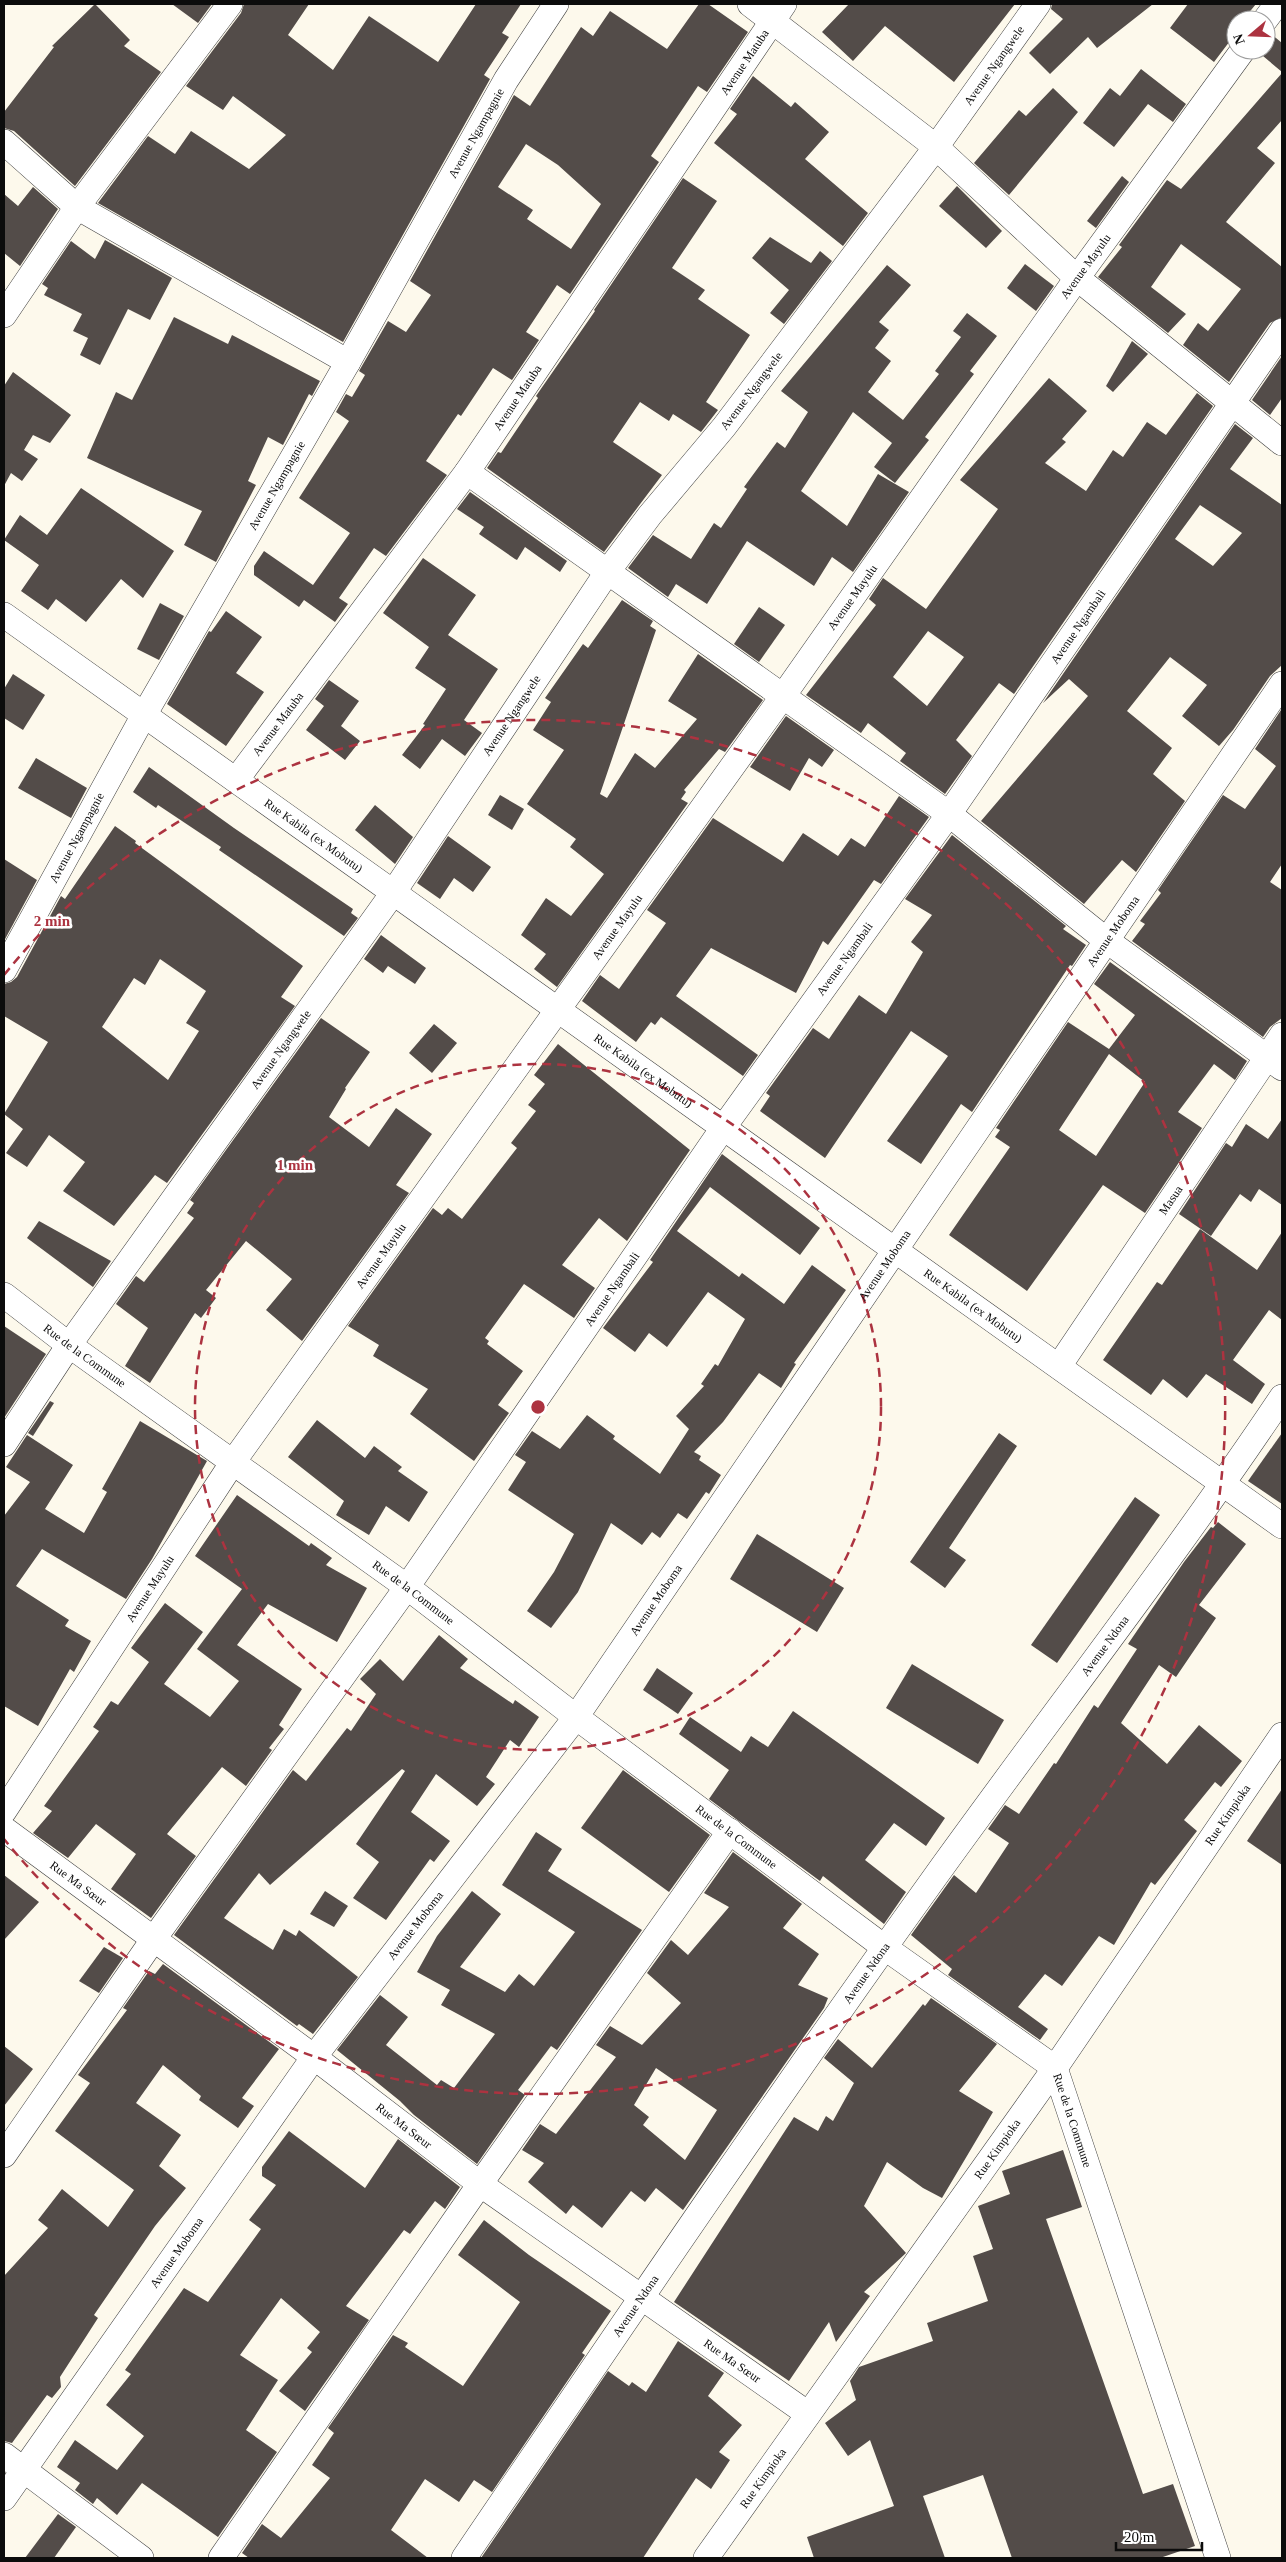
<svg xmlns="http://www.w3.org/2000/svg" width="1286" height="2562" font-family="'Times New Roman',serif">
	<rect width="100%" height="100%" fill="#fdf9ec"/>
	<g fill="#534c49" fill-rule="evenodd">
		<path d="M95 4 130 40 124 46 161 72 75 186 14 131 4 128V112L54 47 52 46Z"/>
		<path d="M172 4H212L198 23Z"/>
		<path d="M244 4H309L288 35 333 70 369 16 438 62 476 4H521L502 33 509 37 484 75 490 79 343 342 98 203 148 136 175 154 191 131 249 169 286 135 233 96 223 110 186 86 241 13Z"/>
		<path d="M699 4H708L748 32 707 92 698 86 651 156 659 162 570 294 557 285 526 332 539 340 512 380 493 368 461 416 458 414 426 461 447 475 386 556 374 548 339 598 348 604 335 622 304 600 299 607 254 575V566L264 551 313 585 350 533 299 498 349 421 336 412 346 394 352 397 365 375 359 371 388 321 406 332 431 295 410 281 514 95 530 106 581 27 593 36 610 11 667 49ZM526 144 558 165 601 204 571 249 527 219 533 210 498 187Z"/>
		<path d="M849 4H1015L954 82 885 26 853 61 822 32Z"/>
		<path d="M1052 4H1153L1097 48 1088 37 1050 74 1029 53 1063 19 1051 9Z"/>
		<path d="M1188 4H1256L1247 15 1251 20H1236V33L1214 62 1170 28Z"/>
		<path d="M1270 33 1282 43V72L1257 51 1266 50V34Z"/>
		<path d="M1141 69 1186 104 1173 122 1148 104 1114 147 1083 123 1110 88 1120 96Z"/>
		<path d="M1282 73V120L1257 148 1275 163 1226 222 1282 267V317L1270 323 1229 382 1183 345 1198 323 1208 331 1241 289 1181 244 1151 287 1186 314 1168 333 1098 277 1122 247 1119 245 1167 180 1181 189Z"/>
		<path d="M753 76 791 107 795 102 829 132 805 159 868 213 843 246 714 143 737 114 730 109Z"/>
		<path d="M1053 88 1078 112 1009 195 974 163 1019 110 1026 116Z"/>
		<path d="M1122 176 1129 182 1096 228 1087 221Z"/>
		<path d="M683 178 717 201 672 268 705 290 698 299 750 335 706 402 718 410 701 432 673 414 669 421 640 402 613 442 662 475 604 552 487 468 498 452 501 453 538 398 536 396 595 311 594 310Z"/>
		<path d="M957 186 1002 231 986 248 939 206Z"/>
		<path d="M33 187 58 209 20 266 4 253V194L18 206Z"/>
		<path d="M770 237 811 263 820 251 832 261 784 324 770 313 789 290 752 258Z"/>
		<path d="M105 240 172 278 150 320 128 309 100 365 80 355 88 338 73 331 82 314 44 295 48 288 42 284 71 241 95 259Z"/>
		<path d="M1025 264 1054 286 1036 311 1007 288Z"/>
		<path d="M887 265 911 285 879 322 889 330 875 348 891 361 868 392 903 420 939 374 935 371 961 337 953 331 967 313 997 336 970 371 974 374 925 437 929 440 895 483 874 467 892 443 853 412 801 491 847 526 878 474 909 492 853 572 832 557 814 586 747 541 707 604 676 584 668 597 628 568 653 535 691 559 714 523 721 528 747 489 744 487 777 442 785 448 808 412 781 391Z"/>
		<path d="M174 317 228 344 232 335 320 381 312 396 309 394 283 445 268 437 248 481 256 485 216 562 184 545 202 511 87 458 116 392 132 400Z"/>
		<path d="M1132 341 1148 354 1113 392 1106 386Z"/>
		<path d="M1282 356V398L1270 415 1252 400Z"/>
		<path d="M13 372 71 415 50 443 33 435 24 450 38 459 22 481 11 473 4 486V386Z"/>
		<path d="M1049 378 1087 411 1062 439 1066 442 1045 463 1086 491 1113 450 1123 457 1147 422 1166 435 1197 393 1213 406 1014 694 999 683 956 740 972 756 945 794 900 761 906 753 868 723 861 733 806 695 876 605 869 599 883 578 926 609 998 509 960 480ZM928 631 964 657 927 706 893 677Z"/>
		<path d="M1235 424 1253 438 1230 469 1282 505V665L1270 676 1233 730 1219 746 1182 716 1207 685 1170 657 1127 711 1172 748 1153 774 1185 801 1136 872 1122 860 1084 904 981 821 1088 696 1069 679 1043 703ZM1200 505 1242 533 1213 566 1175 539Z"/>
		<path d="M81 488 174 551 143 598 121 579 86 622 56 599 48 610 21 591 39 565 4 540 20 515 47 535Z"/>
		<path d="M470 492 567 561 560 572 525 547 517 560 515 559 479 534 484 527 457 509Z"/>
		<path d="M423 558 476 595 448 635 498 669 464 720 482 733 465 756 442 739 420 769 402 755 425 725 423 724 446 689 415 668 429 647 383 613Z"/>
		<path d="M622 600 653 621 650 626 656 630 600 794 607 798 635 753 655 768 697 719 668 701 698 654 763 700 725 752 719 749 684 790 686 792 681 799 688 803 557 987 534 969 546 954 521 935 546 898 571 916 604 874 570 847 576 839 527 804 564 750 533 730 551 702 545 698 583 644 588 648Z"/>
		<path d="M160 603 184 616 159 660 137 649Z"/>
		<path d="M759 607 785 625 759 662 734 644Z"/>
		<path d="M226 611 262 637 236 673 264 692 226 746 167 704 209 631 211 632Z"/>
		<path d="M13 674 45 695 23 730 4 718V689Z"/>
		<path d="M329 680 359 701 341 726 360 741 345 760 306 730 324 706 315 699Z"/>
		<path d="M1281 710 1282 864 1270 882 1282 890V1018L1270 1027 1263 1037 1132 941 1145 924 1140 921 1161 893 1158 890 1223 795 1245 809 1276 766 1255 749Z"/>
		<path d="M786 716 834 750 822 767 809 758 790 791 750 767Z"/>
		<path d="M36 758 87 788 71 818 18 788Z"/>
		<path d="M149 767 234 828 353 909 351 913 358 918 344 936 219 850 221 847 158 805 156 808 133 792Z"/>
		<path d="M500 795 524 809 512 830 488 815Z"/>
		<path d="M899 796 929 817 881 884 874 880 828 945 823 941 796 993 711 948 676 996 758 1055 743 1076 661 1017 655 1025 651 1022 636 1042 582 1001 600 975 619 989 666 923 647 910 713 818 783 862 803 833 838 856 851 838 865 847Z"/>
		<path d="M375 805 413 837 395 864 355 830Z"/>
		<path d="M115 826 136 841 135 843 303 966 281 997 295 1006 167 1183 155 1175 114 1226 63 1191 85 1162 49 1135 27 1167 6 1153 23 1129 4 1114 48 1042 4 1016V984L11 982 17 977 61 896 65 899ZM160 959 206 991 186 1023 199 1031 168 1080 102 1027 134 978 145 985Z"/>
		<path d="M952 835 1066 926 1063 929 1086 945 1072 966 1070 965 972 1112 961 1104 921 1164 887 1141 948 1056 911 1031 825 1158 760 1111 770 1096 766 1093 813 1028 829 1039 859 995 886 1014 923 952 911 942 932 915 905 899Z"/>
		<path d="M448 836 491 867 473 892 454 878 440 899 417 883Z"/>
		<path d="M4 859 37 880 4 941Z"/>
		<path d="M381 935 426 968 415 984 388 966 383 973 364 959Z"/>
		<path d="M1110 962 1247 1061 1235 1080 1214 1064 1178 1112 1202 1128 1145 1213 1103 1185 1027 1291 949 1235 1010 1147 995 1137 1000 1130 996 1128 1068 1022 1109 1049 1135 1015 1094 984ZM1109 1054 1145 1082 1096 1156 1059 1130Z"/>
		<path d="M321 1018 370 1052 345 1088 346 1089 329 1117 369 1147 396 1108 432 1134 396 1185 409 1193 302 1341 266 1310 292 1279 246 1241 206 1290 216 1298 201 1318 195 1313 150 1383 125 1366 148 1328 116 1304 136 1276 144 1282 194 1218 187 1213 194 1203 190 1200Z"/>
		<path d="M434 1024 457 1043 432 1073 409 1053Z"/>
		<path d="M558 1044 690 1150 627 1241 599 1218 562 1265 595 1288 574 1318 524 1284 485 1338 489 1341 487 1344 523 1371 498 1405 509 1413 474 1461 410 1414 428 1389 373 1356 379 1345 348 1326 433 1208 442 1215 448 1208 462 1219 517 1148 511 1143 536 1111 528 1105 545 1084 534 1075Z"/>
		<path d="M1282 1119V1205L1259 1189 1251 1202 1240 1194 1211 1236 1179 1214 1226 1143 1232 1147 1246 1124 1268 1139Z"/>
		<path d="M722 1154 820 1228 800 1255 710 1187 677 1231 739 1277 742 1273 784 1304 812 1265 846 1290 794 1363 796 1364 781 1388 759 1373 723 1422 694 1452 701 1456 699 1460 721 1475 709 1494 706 1492 687 1519 678 1513 660 1538 652 1532 642 1545 611 1523 578 1592 551 1628 527 1611 554 1572 574 1534 508 1490 526 1462 515 1455 532 1431 560 1449 587 1415 615 1436 613 1439 660 1474 689 1429 676 1416 704 1386 701 1384 715 1364 718 1366 745 1319 708 1292 667 1347 649 1333 635 1352 603 1328 653 1262 650 1260Z"/>
		<path d="M39 1221 111 1261 93 1287 27 1238Z"/>
		<path d="M1200 1229 1257 1270 1282 1232V1320L1269 1310 1233 1360 1265 1384 1252 1404 1206 1374 1187 1398 1163 1379 1151 1395 1103 1360 1157 1282 1162 1285Z"/>
		<path d="M4 1326 46 1354 4 1418Z"/>
		<path d="M50 1401 54 1403 33 1436 28 1433Z"/>
		<path d="M317 1420 365 1458 374 1446 402 1467 398 1471 428 1492 409 1522 386 1506 369 1535 336 1515 344 1501 288 1457Z"/>
		<path d="M140 1421 207 1461 152 1559 126 1599 42 1549 16 1586 69 1620 65 1626 91 1641 74 1672 70 1669 38 1726 4 1706V1516L30 1482 6 1467 27 1435 73 1465 45 1509 84 1533 107 1492 102 1489Z"/>
		<path d="M999 1433 1017 1446 949 1548 966 1560 945 1588 910 1562Z"/>
		<path d="M1282 1433V1504L1248 1481Z"/>
		<path d="M237 1495 309 1546 311 1543 332 1558 326 1565 367 1588 337 1642 268 1604 237 1645 302 1689 279 1725 284 1729 269 1748 272 1750 246 1786 222 1767 167 1834 196 1856 151 1918 111 1889 136 1854 96 1824 68 1858 33 1833 52 1811 44 1806 99 1731 93 1727 111 1701 118 1705 149 1662 131 1648 165 1603 203 1632 164 1684 210 1717 239 1681 197 1649 242 1589 195 1556Z"/>
		<path d="M1135 1497 1160 1515 1057 1663 1031 1645Z"/>
		<path d="M1218 1522 1246 1544 1199 1605 1216 1618 1176 1677 1159 1665 1121 1723 1167 1764 1199 1725 1242 1761 1221 1787 1215 1782 1184 1820 1197 1831 1155 1885 1151 1882 1114 1945 1099 1936 1062 1986 1045 1974 1018 2007 1048 2029 1040 2040 948 1975 952 1969 911 1935 954 1875 976 1893 1009 1843 988 1829 1005 1805 1019 1814 1054 1763 1056 1764 1094 1705 1098 1708 1137 1649 1128 1644 1184 1562 1211 1527 1213 1528Z"/>
		<path d="M757 1534 844 1588 817 1632 730 1579Z"/>
		<path d="M439 1635 468 1659 460 1668 513 1704 515 1700 539 1717 519 1747 510 1740 486 1777 495 1784 477 1806 436 1774 411 1812 450 1841 434 1862 430 1859 386 1920 353 1898 379 1862 356 1844 405 1771 402 1769 270 1885 259 1873 224 1918 273 1950 284 1929 296 1936 299 1930 358 1977 313 2034 299 2024 297 2026 174 1935 293 1770 306 1781 347 1728 351 1731 376 1694 360 1679 380 1659 403 1681Z"/>
		<path d="M912 1664 1004 1720 978 1764 886 1708Z"/>
		<path d="M657 1668 693 1693 678 1714 643 1690Z"/>
		<path d="M793 1711 945 1818 926 1846 894 1823 865 1860 906 1892 884 1924 823 1876 820 1881 709 1799 729 1770 679 1734 690 1717 741 1752 751 1736 768 1747Z"/>
		<path d="M623 1770 710 1835 669 1892 581 1828Z"/>
		<path d="M1282 1789V1865L1247 1841Z"/>
		<path d="M536 1832 562 1849 548 1871 642 1930 557 2050 551 2046 518 2090 525 2095 477 2164 414 2115 400 2101 337 2050 380 1995 408 2017 386 2045 437 2085 441 2080 454 2088 495 2034 441 2005 450 1990 417 1972 437 1936 472 1891 501 1914 460 1967 505 1992 519 1974 534 1986 575 1932 502 1885Z"/>
		<path d="M733 1852 802 1904 783 1928 819 1954 798 1985 828 1998 824 2008 683 2210 656 2188 645 2202 631 2191 602 2228 573 2205 566 2214 528 2182 544 2163 522 2150 540 2124 556 2134 616 2057 596 2045 610 2026 642 2045 681 2003 647 1973 671 1940 688 1955 729 1907 704 1893ZM656 2068 717 2110 685 2160 643 2125 649 2117 634 2105Z"/>
		<path d="M4 1875 39 1902 4 1940Z"/>
		<path d="M325 1891 348 1906 334 1927 310 1914Z"/>
		<path d="M104 1947 123 1958 99 1993 79 1981Z"/>
		<path d="M163 1964 279 2049 242 2098 254 2106 238 2128 199 2100 201 2096 163 2065 136 2103 181 2135 159 2166 186 2188 155 2226 94 2315 98 2318 60 2377 61 2387 52 2398 47 2395 12 2443 4 2441V2276L48 2228 38 2220 62 2189 108 2227 134 2190 55 2131 90 2083 78 2075 127 2010 123 2008 149 1971 155 1974Z"/>
		<path d="M931 1998 997 2044 959 2091 993 2112 942 2198 923 2188 887 2162 864 2206 906 2253 864 2292 870 2296 836 2342 829 2322 789 2381 674 2302 794 2117 818 2131 826 2116 833 2121 854 2083 824 2058 838 2039 872 2068 923 2004 925 2006Z"/>
		<path d="M4 2046 33 2069 4 2106Z"/>
		<path d="M289 2131 365 2188 398 2139 460 2187 445 2209 435 2201 410 2234 404 2230 346 2306 369 2320 305 2411 279 2391 312 2352 307 2348 320 2332 281 2298 240 2355 278 2380 246 2430 277 2452 218 2537 142 2483 117 2515 97 2498 93 2504 75 2490 80 2483 57 2467 75 2440 117 2470 144 2436 106 2405 131 2374 125 2370 184 2288 208 2302 261 2229 249 2220 276 2185 262 2176V2167Z"/>
		<path d="M1063 2150 1082 2207 1046 2219 1143 2494 1173 2484 1195 2546 1160 2558H1012L983 2475 923 2496 945 2558H814L807 2537 894 2506 870 2440 848 2456 825 2423 856 2400 850 2381 859 2367 933 2341 927 2323 988 2301 973 2256 993 2249 978 2206 1010 2194 1002 2171Z"/>
		<path d="M484 2220 529 2255 611 2311 582 2353 585 2355 492 2492 474 2480 459 2502 425 2479 391 2530 428 2558H249L242 2553 262 2524 281 2538 330 2478 312 2465 334 2433 328 2428 393 2335 408 2343 405 2347 463 2386 520 2302 458 2255Z"/>
		<path d="M678 2341 724 2373 708 2396 742 2425 719 2452 730 2460 711 2489 696 2478 643 2558H481L608 2371 629 2386 632 2382 646 2392Z"/>
		<path d="M58 2514 76 2527 54 2558H25Z"/>
	</g>
	<g fill="none" stroke-linecap="round" stroke-linejoin="round">
		<defs>
			<g id="street">
				<path d="M750 4 936 147 1077 278 1282 443"/>
				<path d="M1265 20 1277 4"/>
				<path d="M4 142 77 207 348 362"/>
				<path d="M4 315 77 207 230 4"/>
				<path d="M467 472 949 814 1106 940 1282 1068"/>
				<path id="s1" d="M4 615 1282 1526"/>
				<path id="s2" d="M236 780 467 472 784 4"/>
				<path id="s3" d="M4 970 144 715 348 362 506 80 556 4"/>
				<path id="s4" d="M4 1295 69 1345 407 1587 576 1717 884 1947 1055 2068 1218 2558"/>
				<path id="s5" d="M1059 1366 1282 1035"/>
				<path id="s6" d="M4 1444 69 1345 393 893 608 571 650 515 724 427 936 147 1038 4"/>
				<path id="s7" d="M4 1811 233 1462 783 696 1077 278 1243 50"/>
				<path id="s8" d="M4 1829 314 2057 480 2184 808 2414"/>
				<path id="s9" d="M4 2155 153 1940 407 1587 723 1128 949 814 1282 331"/>
				<path d="M4 2455 141 2558"/>
				<path id="s10" d="M4 2498 314 2057 576 1717 1282 684"/>
				<path d="M221 2558 480 2184 730 1831"/>
				<path id="s11" d="M464 2558C619 2330 774 2101 935 1877 1050 1717 1172 1561 1282 1397"/>
				<path id="s12" d="M706 2558 1055 2068 1282 1735"/>
			</g>
		</defs>
		<use href="#street" stroke="#3f3f3f" stroke-width="26"/>
		<use href="#street" stroke="#fff" stroke-width="25"/>
	</g>
	<g fill="none" stroke="#ac3340" stroke-width="2.5" stroke-dasharray="9 6">
		<circle cx="538" cy="1407" r="343"/>
		<path d="M4 975A687 687 0 1 1 4 1839"/>
	</g>
	<g text-anchor="middle" stroke-width="5" stroke-linejoin="round" paint-order="stroke">
		<g font-size="12" fill="#0c0c0c" stroke="#fff">
			<text dy="4" stroke="none"><textPath href="#s2" startOffset="880">Avenue Matuba</textPath></text>
			<text dy="4" stroke="none"><textPath href="#s6" startOffset="1698">Avenue Ngangwele</textPath></text>
			<text dy="4" stroke="none"><textPath href="#s3" startOffset="961">Avenue Ngampagnie</textPath></text>
			<text dy="4" stroke="none"><textPath href="#s7" startOffset="1886">Avenue Mayulu</textPath></text>
			<text dy="4" stroke="none"><textPath href="#s6" startOffset="1292">Avenue Ngangwele</textPath></text>
			<text dy="4" stroke="none"><textPath href="#s2" startOffset="475">Avenue Matuba</textPath></text>
			<text dy="4" stroke="none"><textPath href="#s3" startOffset="556">Avenue Ngampagnie</textPath></text>
			<text dy="4" stroke="none"><textPath href="#s7" startOffset="1481">Avenue Mayulu</textPath></text>
			<text dy="4" stroke="none"><textPath href="#s9" startOffset="1868">Avenue Ngambali</textPath></text>
			<text dy="4" stroke="none"><textPath href="#s6" startOffset="888">Avenue Ngangwele</textPath></text>
			<text dy="4" stroke="none"><textPath href="#s2" startOffset="70">Avenue Matuba</textPath></text>
			<text dy="4" stroke="none"><textPath href="#s1" startOffset="380">Rue Kabila (ex Mobutu)</textPath></text>
			<text dy="4" stroke="none"><textPath href="#s3" startOffset="151">Avenue Ngampagnie</textPath></text>
			<text dy="4" stroke="none"><textPath href="#s7" startOffset="1076">Avenue Mayulu</textPath></text>
			<text dy="4" stroke="none"><textPath href="#s10" startOffset="1920">Avenue Moboma</textPath></text>
			<text dy="4" stroke="none"><textPath href="#s9" startOffset="1462">Avenue Ngambali</textPath></text>
			<text dy="4" stroke="none"><textPath href="#s6" startOffset="482">Avenue Ngangwele</textPath></text>
			<text dy="4" stroke="none"><textPath href="#s1" startOffset="785">Rue Kabila (ex Mobutu)</textPath></text>
			<text dy="4" stroke="none"><textPath href="#s5" startOffset="200">Masua</textPath></text>
			<text dy="4" stroke="none"><textPath href="#s7" startOffset="671">Avenue Mayulu</textPath></text>
			<text dy="4" stroke="none"><textPath href="#s10" startOffset="1515">Avenue Moboma</textPath></text>
			<text dy="4" stroke="none"><textPath href="#s9" startOffset="1058">Avenue Ngambali</textPath></text>
			<text dy="4" stroke="none"><textPath href="#s1" startOffset="1190">Rue Kabila (ex Mobutu)</textPath></text>
			<text dy="4" stroke="none"><textPath href="#s4" startOffset="101">Rue de la Commune</textPath></text>
			<text dy="4" stroke="none"><textPath href="#s7" startOffset="266">Avenue Mayulu</textPath></text>
			<text dy="4" stroke="none"><textPath href="#s4" startOffset="506">Rue de la Commune</textPath></text>
			<text dy="4" stroke="none"><textPath href="#s10" startOffset="1110">Avenue Moboma</textPath></text>
			<text dy="4" stroke="none"><textPath href="#s11" startOffset="1115">Avenue Ndona</textPath></text>
			<text dy="4" stroke="none"><textPath href="#s12" startOffset="908">Rue Kimpioka</textPath></text>
			<text dy="4" stroke="none"><textPath href="#s4" startOffset="911">Rue de la Commune</textPath></text>
			<text dy="4" stroke="none"><textPath href="#s8" startOffset="92">Rue Ma Sœur</textPath></text>
			<text dy="4" stroke="none"><textPath href="#s10" startOffset="705">Avenue Moboma</textPath></text>
			<text dy="4" stroke="none"><textPath href="#s11" startOffset="710">Avenue Ndona</textPath></text>
			<text dy="4" stroke="none"><textPath href="#s4" startOffset="1360">Rue de la Commune</textPath></text>
			<text dy="4" stroke="none"><textPath href="#s8" startOffset="498">Rue Ma Sœur</textPath></text>
			<text dy="4" stroke="none"><textPath href="#s12" startOffset="502">Rue Kimpioka</textPath></text>
			<text dy="4" stroke="none"><textPath href="#s10" startOffset="300">Avenue Moboma</textPath></text>
			<text dy="4" stroke="none"><textPath href="#s11" startOffset="305">Avenue Ndona</textPath></text>
			<text dy="4" stroke="none"><textPath href="#s8" startOffset="902">Rue Ma Sœur</textPath></text>
			<text dy="4" stroke="none"><textPath href="#s12" startOffset="98">Rue Kimpioka</textPath></text>
		</g>
	</g>
	<circle cx="538" cy="1407" r="8" fill="#ac3340" stroke="#fff" stroke-width="2.5"/>
	<g font-size="15" text-anchor="middle" font-weight="bold" fill="#ac3340" stroke="#fff" stroke-width="5" stroke-linejoin="round" paint-order="stroke">
		<text x="52" y="926">2 min</text>
		<text x="295" y="1170">1 min</text>
	</g>
	<rect width="1286" height="2562" fill="none" stroke="#0c0c0c" stroke-width="10"/>
	<g transform="translate(1251 35) rotate(251)"><circle r="24" fill="#ffffff" stroke="#9e9e9e"/>
	<path d="M0-4L9 19L0 12L-9 19Z" fill="#ac3340"/>
	<text y="-8" font-size="14" font-weight="bold" text-anchor="middle" fill="#0c0c0c">N</text>
	</g>
	<path d="M1116 2542v8h86v-8" fill="none" stroke="#0c0c0c" stroke-width="2.5"/>
	<text x="1124" y="2542" font-size="15" fill="#0c0c0c" stroke="#ffffff" stroke-width="4" paint-order="stroke">20 m</text>
</svg>
